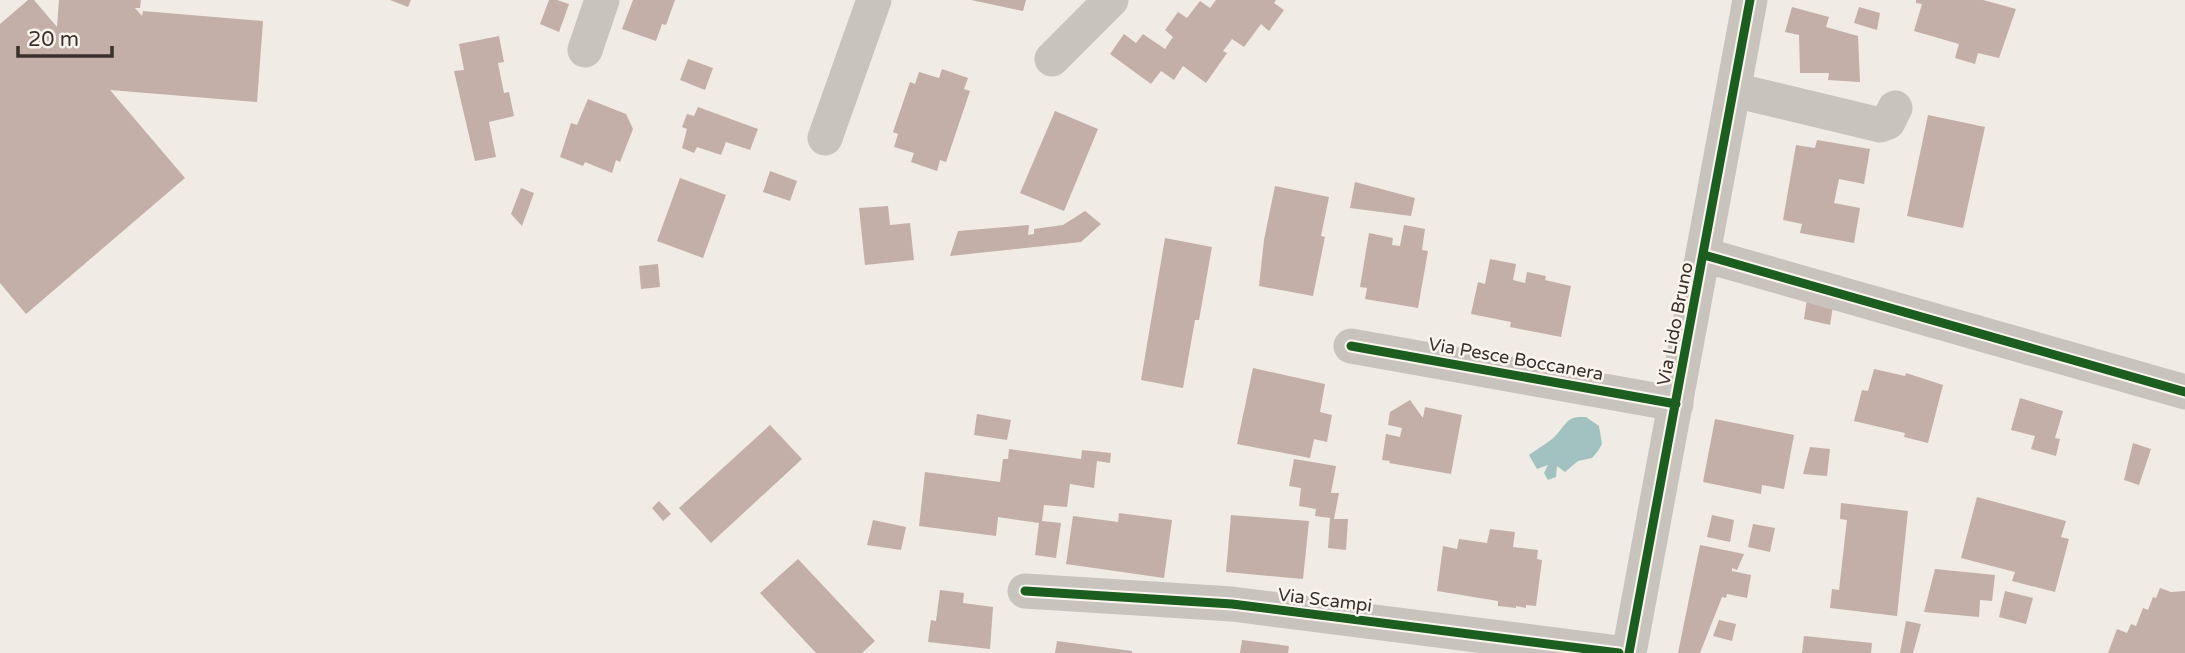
<svg xmlns="http://www.w3.org/2000/svg" width="2185" height="653" font-family="'Varela Round',sans-serif">
	<rect width="100%" height="100%" fill="#f0ebe5"/>
	<path fill="#a1c2c1" d="M1586 417 1599 426 1602 444 1598 451 1592 458 1578 461 1565 472 1557 466 1556 477 1548 480 1544 473 1548 465 1537 469 1529 455C1538 448 1551 442 1558 433 1568 421 1568 416 1586 417Z"/>
	<g fill="#c3afa7">
		<path d="M28 0H34L57 27 59 0H141L140 8H135L142 16 143 11 263 21 257 102 110 90 185 178 26 314 0 283V24Z"/>
		<path d="M390 0H411L408 7Z"/>
		<path d="M549 0H557L569 4 559 32 540 24Z"/>
		<path d="M633 0H675L666 25 662 24 656 41 622 29Z"/>
		<path d="M971 0H1026L1023 11Z"/>
		<path d="M1216 0H1276L1274 3 1284 10 1269 31 1261 24 1244 47 1232 39 1223 51 1227 53 1206 83 1183 66 1174 80 1161 71 1151 84 1110 54 1124 34 1136 43 1143 34 1165 49 1173 37 1165 30 1178 12 1187 18 1200 1 1210 8Z"/>
		<path d="M1916 0H1983L2016 9 1999 58 1978 53 1975 64 1955 58 1959 44 1914 31 1922 4 1916 3Z"/>
		<path d="M1792 7 1829 17 1826 27 1858 36 1860 82 1828 80 1829 73H1800L1799 35 1785 32Z"/>
		<path d="M1859 7 1880 13 1877 30 1854 23Z"/>
		<path d="M499 36 504 62 498 63 504 93 509 92 514 116 489 122 496 157 475 161 454 71 464 70 459 44Z"/>
		<path d="M688 59 713 68 705 90 680 80Z"/>
		<path d="M942 69 968 78 964 89 970 91 946 162 940 160 937 171 911 162 914 153 894 147 898 134 893 132 910 82 915 84 919 72 939 78Z"/>
		<path d="M588 99 626 114 633 129 620 162 616 160 612 173 585 162 583 166 560 157 571 123 577 125Z"/>
		<path d="M698 107 758 129 750 150 726 142 721 155 697 147 694 153 682 148 687 129 682 127 687 114 694 116Z"/>
		<path d="M1055 111 1098 129 1064 211 1020 193Z"/>
		<path d="M1928 115 1985 127 1963 228 1907 216Z"/>
		<path d="M1817 140 1870 149 1864 184 1839 179 1834 203 1860 208 1854 243 1800 233 1802 224 1783 220 1796 145 1815 148Z"/>
		<path d="M770 171 797 181 790 201 763 192Z"/>
		<path d="M680 178 726 195 703 258 657 241Z"/>
		<path d="M1355 182 1415 198 1411 216 1350 208Z"/>
		<path d="M1275 186 1329 197 1321 236 1325 237 1313 296 1259 286 1264 240Z"/>
		<path d="M521 188 534 193 522 226 511 214Z"/>
		<path d="M888 206 890 225 910 223 914 260 865 265 859 208Z"/>
		<path d="M1085 211 1101 224 1081 242 950 256 958 231 1029 225 1028 235 1034 234V229L1063 225Z"/>
		<path d="M1404 225 1425 229 1422 250 1428 251 1418 308 1365 299 1367 288 1360 287 1369 233 1393 238 1392 245 1400 246Z"/>
		<path d="M1165 238 1212 247 1199 320H1195L1183 388 1141 380Z"/>
		<path d="M1490 259 1516 264 1513 280 1525 283 1527 272 1546 276 1545 280 1571 286 1561 337 1510 327 1511 322 1471 314 1478 282 1485 284Z"/>
		<path d="M658 264 660 287 641 289 639 266Z"/>
		<path d="M1807 299 1833 306 1830 325 1804 319Z"/>
		<path d="M1253 368 1325 384 1320 412 1332 415 1327 442 1314 439 1310 458 1237 444Z"/>
		<path d="M1874 369 1905 376 1906 373 1943 385 1928 443 1904 437 1905 433 1854 421 1862 390 1868 391Z"/>
		<path d="M2020 398 2063 411 2055 438 2060 439 2056 456 2031 449 2035 436 2011 430Z"/>
		<path d="M1410 400 1423 418 1425 407 1462 415 1451 474 1389 463 1390 461 1382 460 1386 434 1400 437 1402 428 1388 425 1390 412Z"/>
		<path d="M977 414 1011 420 1007 440 974 435Z"/>
		<path d="M1715 419 1794 435 1784 489 1762 485 1761 494 1703 482Z"/>
		<path d="M770 425 802 459 711 543 679 508Z"/>
		<path d="M2133 443 2151 449 2139 485 2124 480Z"/>
		<path d="M1810 447 1830 449 1827 476 1803 474Z"/>
		<path d="M1009 449 1081 459 1082 450 1111 453 1110 463 1097 461 1094 488 1070 484 1067 507 1044 505 1042 521 1061 523 1056 558 1035 555 1039 523 998 517 996 536 919 526 925 472 1000 482 1003 459H1008Z"/>
		<path d="M1294 459 1336 466 1331 493H1339L1334 519H1348L1346 550 1328 548 1330 518 1315 516 1316 509 1299 506 1301 488 1289 486Z"/>
		<path d="M1977 497 2066 521 2061 537 2069 539 2055 592 2012 581 2015 572 1961 558Z"/>
		<path d="M659 501 671 514 663 521 652 508Z"/>
		<path d="M1841 503 1908 511 1897 616 1830 608 1832 589 1839 590 1847 520 1840 519Z"/>
		<path d="M1119 513 1172 520 1164 578 1066 564 1073 516 1118 522Z"/>
		<path d="M1231 515 1309 521 1303 579 1226 572Z"/>
		<path d="M1712 515 1734 520 1730 542 1707 537Z"/>
		<path d="M873 520 906 527 901 550 867 545Z"/>
		<path d="M1753 524 1775 528 1770 552 1748 547Z"/>
		<path d="M1490 529 1515 532 1513 547 1538 550 1537 559 1542 560 1536 606 1526 605V608L1516 606V608L1498 606V601L1437 591 1443 546 1457 549 1459 539 1487 543Z"/>
		<path d="M1700 545 1744 554 1737 570 1732 568V571L1751 575 1747 598 1727 594 1726 598 1722 597 1700 653H1678Z"/>
		<path d="M798 559 875 641 862 653H816L760 593Z"/>
		<path d="M1935 569 1995 575 1992 601 1980 600 1979 617 1924 612Z"/>
		<path d="M2160 588 2171 592 2185 591V653H2108L2117 629 2127 633 2131 624 2136 626 2143 608 2148 610 2153 597 2156 598Z"/>
		<path d="M940 590 964 593 963 603 993 607 990 649 928 642 931 620 936 621Z"/>
		<path d="M2005 591 2033 598 2026 624 1999 617Z"/>
		<path d="M1719 620 1736 624 1732 641 1713 636Z"/>
		<path d="M1906 621 1921 624 1913 653H1900Z"/>
		<path d="M1804 636 1872 643 1871 653H1802Z"/>
		<path d="M1242 640 1289 646 1288 653H1240Z"/>
		<path d="M1057 641 1132 651V653H1055Z"/>
	</g>
	<g fill="none" stroke-linecap="round" stroke-linejoin="round">
		<g stroke="#c9c3be" stroke-width="35">
			<path d="M585 50 602 0"/>
			<path d="M1052 59 1111 0"/>
			<path d="M1734 90 1880 125 1888 122 1895 108"/>
			<path d="M825 138 874 0"/>
			<path d="M1704 255 2185 392"/>
			<path d="M1351 346 1676 404"/>
			<path d="M1025 591 1232 604 1619 653"/>
			<path d="M1629 653 1750 0"/>
		</g>
		<defs>
			<g id="cycleway">
				<path d="M1704 255 2185 392"/>
				<path d="M1351 346 1676 404"/>
				<path d="M1025 591 1232 604 1619 653"/>
				<path d="M1629 653 1750 0"/>
			</g>
		</defs>
		<use href="#cycleway" stroke="#fbf5ee" stroke-width="13"/>
		<use href="#cycleway" stroke="#1b5e20" stroke-width="9"/>
	</g>
	<g text-anchor="middle" stroke-width="5" stroke-linejoin="round" paint-order="stroke">
		<g font-size="18" fill="#3b302b" stroke="#fbf5ee">
			<text transform="translate(1675 324) rotate(-79)" y="6">Via Lido Bruno</text>
			<text transform="translate(1516 359) rotate(10)" y="6">Via Pesce Boccanera</text>
			<text transform="translate(1325 600) rotate(7)" y="6">Via Scampi</text>
		</g>
	</g>
	<path d="M18 46v10h94v-10" fill="none" stroke="#3b302b" stroke-width="3.5"/>
	<text x="28" y="46" font-size="21" fill="#3b302b" stroke="#fbf5ee" stroke-width="5" paint-order="stroke">20 m</text>
</svg>
